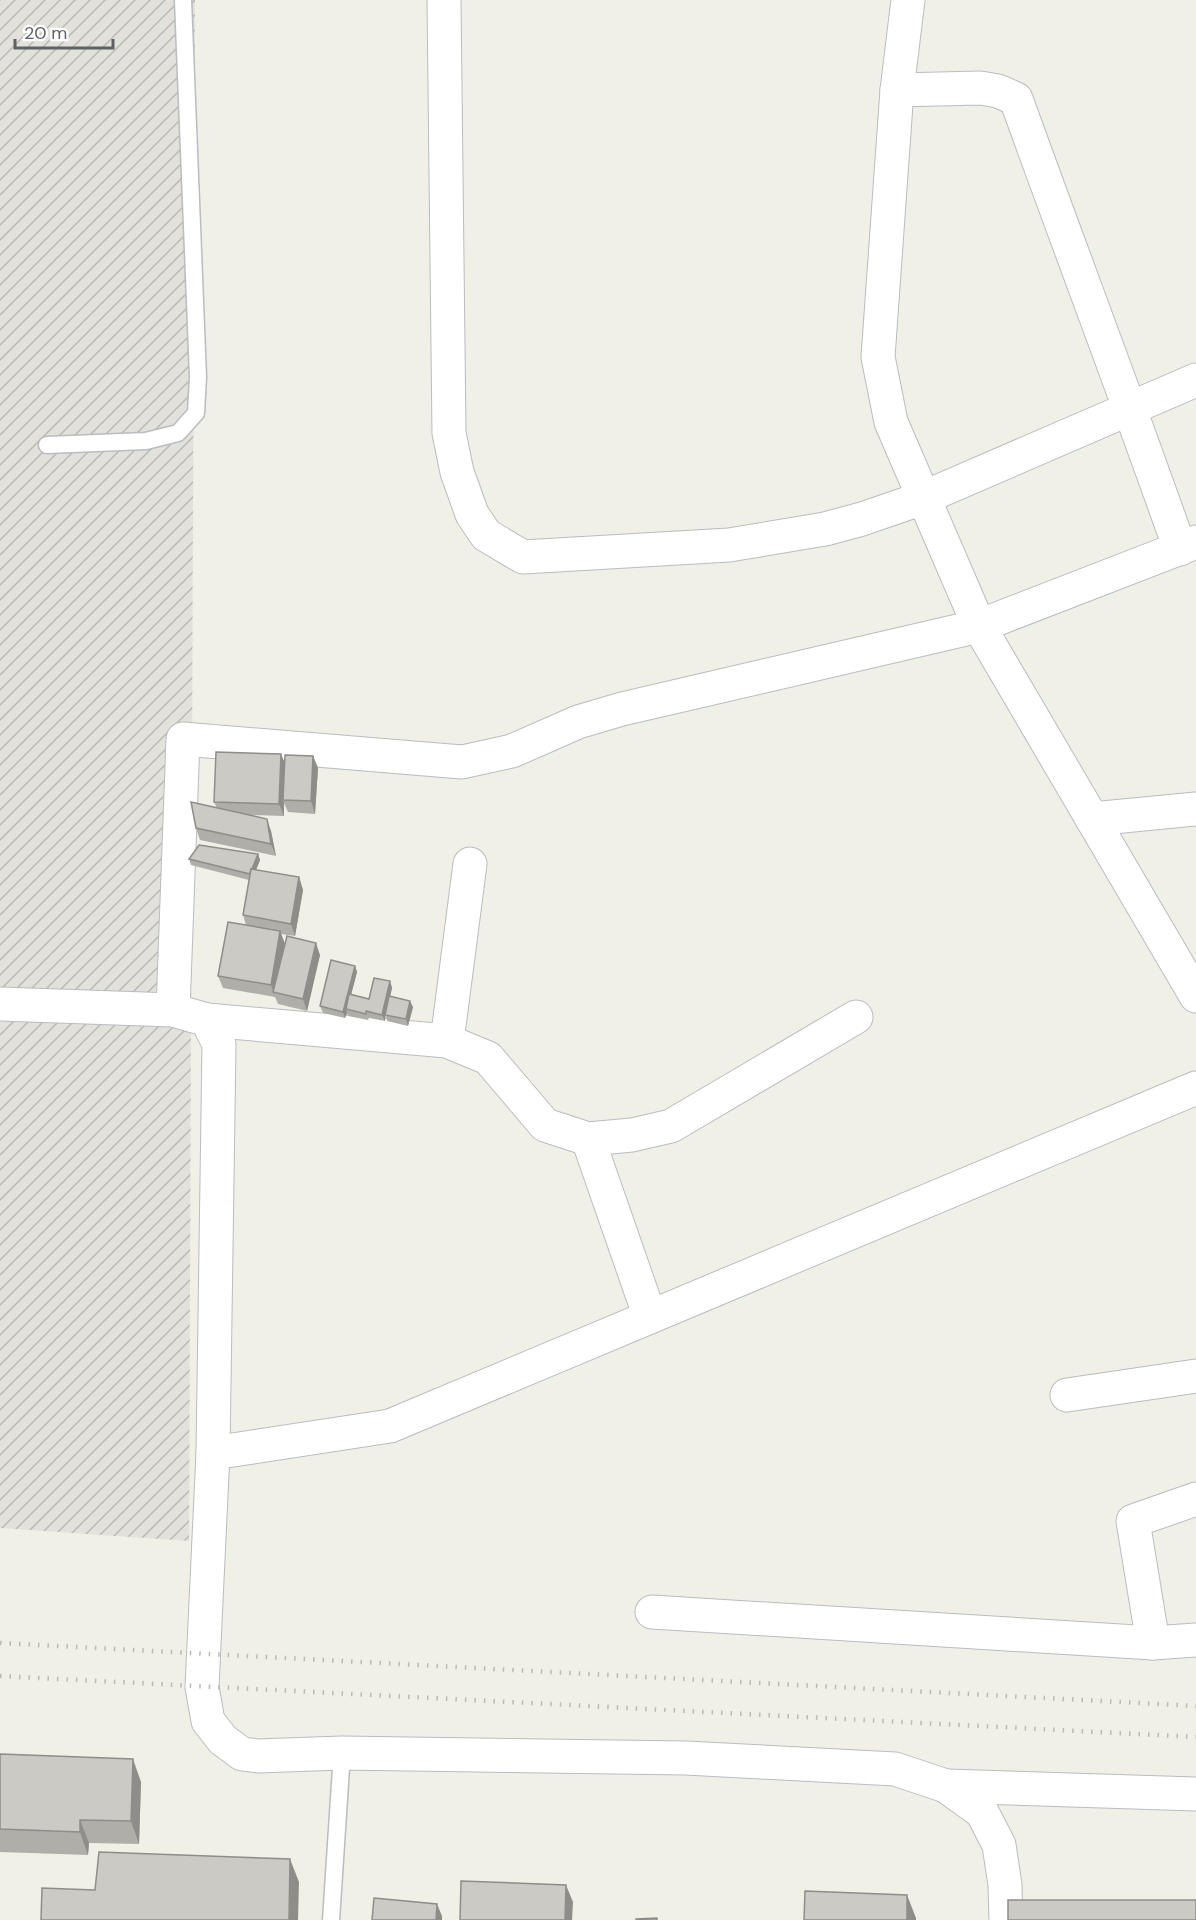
<svg xmlns="http://www.w3.org/2000/svg" width="1196" height="1920" font-family="'DM Sans',sans-serif">
	<defs>
		<pattern id="industrial-furrows" width="10" height="10" patternUnits="userSpaceOnUse" patternTransform="scale(1.5)"><rect width="10" height="10" fill="#e2e1db"/><path d="M-1 1l2-2M0 10L10 0M9 11l2-2" fill="none" stroke="#babab5"/></pattern>
	</defs>
	<rect width="100%" height="100%" fill="#f1f0e7"/>
	<path fill="url(#industrial-furrows)" d="M0 0H195L189 1541 0 1528Z"/>
	<g fill="none" stroke-linecap="round" stroke-linejoin="round">
		<defs>
			<g id="lane">
				<path d="M47 445 146 441 178 433 196 413 198 377 183 0"/>
				<path d="M331 1920 342 1753"/>
			</g>
			<g id="street">
				<path d="M444 0 449 433 457 472 472 514 486 535 523 557 729 545 825 529 862 519 923 498 1196 380"/>
				<path d="M908 0 897 90 878 357 891 422 979 626 1196 996"/>
				<path d="M897 90 980 88 998 91 1016 99C1070 249 1127 398 1180 549"/>
				<path d="M1092 819 1196 809"/>
				<path d="M0 1004 173 1010 207 1020 219 1044 213 1453 202 1687 208 1721 223 1740 242 1754 258 1756 342 1753 686 1758 895 1769 946 1786 982 1812 999 1845 1005 1885 1006 1920"/>
				<path d="M173 1010 183 739 462 762 512 751 578 722 622 709 979 626 1196 542"/>
				<path d="M207 1020 447 1041 488 1058 545 1125 588 1139 632 1135 671 1126 856 1017"/>
				<path d="M447 1041 470 864"/>
				<path d="M588 1139 650 1317"/>
				<path d="M1067 1395 1196 1376"/>
				<path d="M213 1453 390 1426 1196 1088"/>
				<path d="M1196 1499 1133 1521 1153 1643 1196 1640"/>
				<path d="M652 1612 1153 1643"/>
				<path d="M946 1786 1196 1794"/>
			</g>
		</defs>
		<use href="#lane" stroke="#b9bcc1" stroke-width="19"/>
		<use href="#street" stroke="#b9bcc1" stroke-width="35"/>
		<use href="#lane" stroke="#fff" stroke-width="16"/>
		<use href="#street" stroke="#fff" stroke-width="33"/>
		<g stroke="#b8b9b9" stroke-width="4.5" stroke-dasharray="1.5 8" stroke-linecap="butt">
			<path d="M0 1643 1196 1706"/>
			<path d="M0 1676 1196 1737"/>
		</g>
	</g>
	<g fill="#afaea9">
		<path d="M281 754 285 764 313 756 318 768 315 814 288 812 284 803V816L251 815 271 831 276 856 200 840 196 828 217 808 214 802Z"/>
		<path d="M258 854 260 860 256 870 299 877 303 890 295 936 281 934 285 944 283 951 320 955 307 1011 278 1004 275 997 223 988 218 976 246 925 243 915 249 880 191 865 189 859Z"/>
		<path d="M355 966 357 972 351 995 369 999 390 981 392 988 390 996 413 1007 408 1026 387 1021 386 1016 385 1021 369 1018 368 1020 348 1016 347 1013 345 1018 323 1013 320 1006Z"/>
		<path d="M0 1754 141 1782 139 1844 89 1843 88 1855 0 1852Z"/>
	</g>
	<g fill="#8f8d89">
		<path d="M281 754 286 766 283 800 284 803V816L279 804Z"/>
		<path d="M313 756 318 768 315 814 311 801Z"/>
		<path d="M267 819 271 831 276 856 271 844Z"/>
		<path d="M258 854 260 860 252 880 250 874Z"/>
		<path d="M299 877 303 890 295 936 291 924Z"/>
		<path d="M280 931 285 944 276 993 273 992 275 997 271 985Z"/>
		<path d="M316 943 320 955 307 1011 303 999Z"/>
		<path d="M355 966 357 972 347 1010 346 1009 347 1013 345 1018 343 1012Z"/>
		<path d="M390 981 392 988 386 1015H385V1021L382 1015Z"/>
		<path d="M410 1001 413 1007 408 1026 406 1019Z"/>
		<path d="M133 1759 141 1782 139 1844 131 1821Z"/>
		<path d="M80 1820 89 1843 88 1855 80 1832Z"/>
		<path d="M290 1859 299 1882 298 1920H289Z"/>
		<path d="M566 1885 573 1902 572 1920H565Z"/>
		<path d="M907 1895 916 1918V1920H907Z"/>
		<path d="M437 1904 442 1916V1920H436Z"/>
	</g>
	<g fill="#cccac4" stroke="#8f8d89" stroke-width="1.5">
		<path d="M216 752 281 754 279 804 214 802Z"/>
		<path d="M285 755 313 756 311 801 283 800Z"/>
		<path d="M191 802 267 819 271 844 196 828Z"/>
		<path d="M199 845 258 854 252 869H251L250 874 189 859Z"/>
		<path d="M251 869 299 877 291 924 243 915Z"/>
		<path d="M228 922 280 931 271 985 218 976Z"/>
		<path d="M287 936 316 943 303 999 273 992Z"/>
		<path d="M331 960 355 966 343 1012 320 1006Z"/>
		<path d="M374 978 390 981 382 1015 366 1011V1014L346 1009 349 994 369 999Z"/>
		<path d="M389 996 410 1001 406 1019 385 1015Z"/>
		<path d="M0 1754 133 1759 131 1821 80 1820V1832L0 1829Z"/>
		<path d="M99 1852 290 1859 289 1920H41L42 1888 95 1890Z"/>
		<path d="M461 1881 566 1885 565 1920H460Z"/>
		<path d="M805 1891 907 1895V1920H804Z"/>
		<path d="M374 1898 437 1904 436 1920H372Z"/>
		<rect x="1008" y="1900" width="188" height="20"/>
		<path d="M657 1918V1920H636V1919Z"/>
	</g>
	<path d="M15 39v9h98v-9" fill="none" stroke="#5e6268" stroke-width="3"/>
	<text x="24" y="39" font-size="18" fill="#5e6268" stroke="#ffffff" stroke-width="4.5" paint-order="stroke">20 m</text>
</svg>
